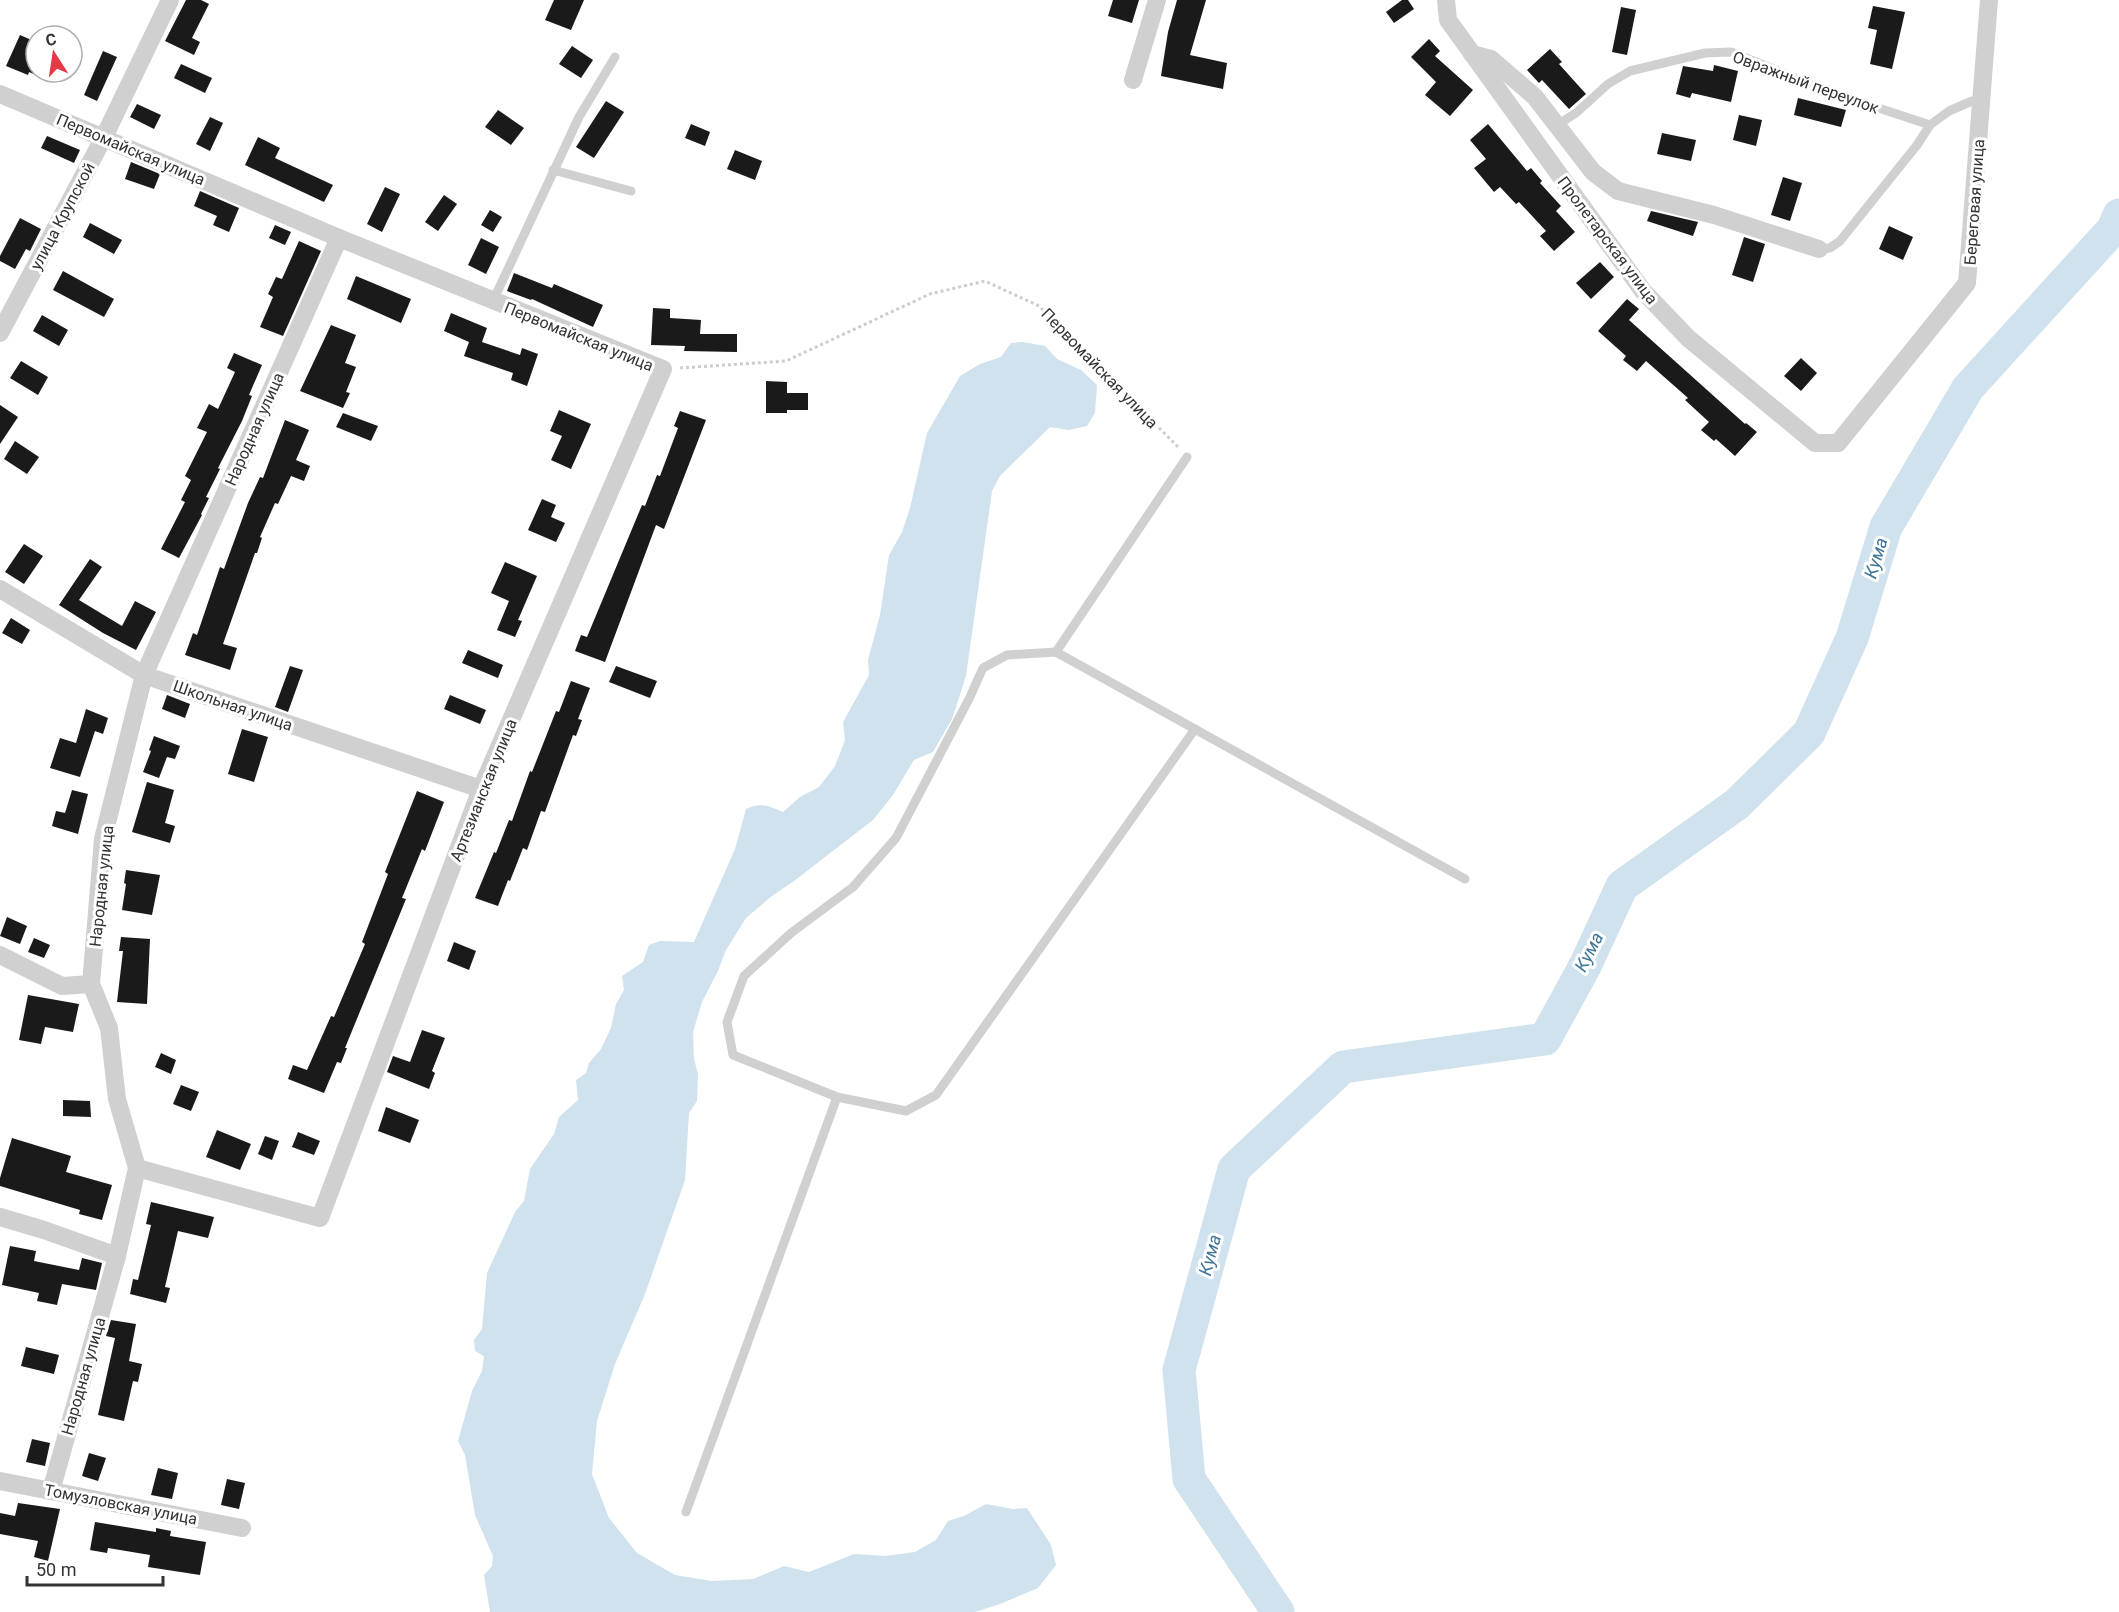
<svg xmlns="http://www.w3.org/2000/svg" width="2119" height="1612" font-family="Roboto,sans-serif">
	<rect width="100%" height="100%" fill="#fff"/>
	<path fill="#cfe2ee" d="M1023 342 1045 346 1057 359 1081 370 1097 385 1095 413 1087 426 1069 430 1050 427 1000 476 992 491 966 676 952 719 933 752 914 760 893 795 873 820 794 881 772 896 746 918 726 950 718 971 702 1002 693 1032 694 1059 698 1074 697 1101 689 1113 685 1180 645 1294 615 1364 597 1421 592 1474 609 1518 637 1553 675 1575 712 1581 753 1579 784 1566 809 1572 854 1554 885 1556 915 1552 936 1540 948 1521 964 1516 986 1504 1013 1509 1027 1508 1051 1545 1056 1565 1038 1588 1000 1604 975 1612H490L484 1575 492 1566 493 1556 475 1515 465 1455 458 1441 472 1391 482 1371 484 1356 475 1351 474 1340 482 1329 487 1273 515 1212 524 1201 530 1169 554 1134 559 1117 578 1100 576 1080 586 1073 589 1063 601 1049 611 1028 616 1004 624 990 622 976 643 962 649 945 660 941 694 942 735 849 746 809C762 802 768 806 783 812L800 797 819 787 835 766 845 740 843 722 869 675 868 660 880 615 889 555 902 532 910 508 927 433 960 376 980 364 1001 357 1011 343Z"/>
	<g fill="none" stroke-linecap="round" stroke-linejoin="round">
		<path stroke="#cfe2ee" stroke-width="33" d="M1278 1612 1189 1479 1179 1370 1234 1169 1343 1067 1545 1039 1585 966 1622 886 1737 804 1809 733 1852 638 1886 527 1968 388 2113 229 2119 215"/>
	</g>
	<g fill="#1a1a1a">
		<path d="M186 0H201L209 4 192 38 200 42 194 55 165 41Z"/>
		<path d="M554 0H584L571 30 545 20Z"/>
		<path d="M1113 0H1139L1132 23 1108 16Z"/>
		<path d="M1177 0H1206L1190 55 1227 63 1223 89 1161 76 1168 32Z"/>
		<path d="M1402 0H1408L1414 9 1394 23 1386 12Z"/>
		<path d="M1873 6 1905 12 1892 69 1870 64 1877 30 1868 28Z"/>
		<path d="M1621 7 1636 10 1627 55 1612 52Z"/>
		<path d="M20 35 36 42V75L29 72 28 75 6 66Z"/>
		<path d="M1429 39 1440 51 1435 56 1473 90 1450 116 1425 95 1436 82 1411 57Z"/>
		<path d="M572 46 593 60 581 78 559 64Z"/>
		<path d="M1550 49 1562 62 1559 64 1586 94 1569 109 1542 80 1539 83 1527 70Z"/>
		<path d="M103 51 117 57 97 101 84 95Z"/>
		<path d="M181 64 212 78 205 93 174 78Z"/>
		<path d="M1714 65 1738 71 1731 102 1692 93 1690 98 1676 94 1683 66 1713 71Z"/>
		<path d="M1798 98 1846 110 1841 127 1794 115Z"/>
		<path d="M606 101 624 112 594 158 576 147Z"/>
		<path d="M137 104 161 115 154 129 130 117Z"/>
		<path d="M498 110 524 128 511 145 485 127Z"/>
		<path d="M1739 115 1762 120 1756 146 1733 140Z"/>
		<path d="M210 117 223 123 210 151 196 144Z"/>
		<path d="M691 124 710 132 705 146 685 138Z"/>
		<path d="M1488 124 1527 171 1531 168 1542 181 1540 183 1561 206 1556 211 1575 232 1554 251 1540 236 1546 231 1519 202 1516 204 1500 187 1494 192 1474 168 1486 159 1470 140Z"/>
		<path d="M1662 133 1696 140 1691 161 1657 154Z"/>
		<path d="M47 136 80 150 74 163 41 148Z"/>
		<path d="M258 137 280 148 275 158 333 185 324 202 245 165Z"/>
		<path d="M735 150 762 161 755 180 727 169Z"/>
		<path d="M131 162 160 174 154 189 125 179Z"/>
		<path d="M1783 177 1802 183 1790 221 1771 215Z"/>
		<path d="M385 187 400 194 382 232 367 224Z"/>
		<path d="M200 191 239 208 229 232 213 225 217 216 194 206Z"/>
		<path d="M444 195 457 204 438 231 425 222Z"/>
		<path d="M490 210 502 217 493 232 481 225Z"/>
		<path d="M1651 211 1698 222 1693 236 1647 221Z"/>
		<path d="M20 218 41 229 30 251 26 249 15 269 0 261V256Z"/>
		<path d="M90 223 122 240 114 254 83 237Z"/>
		<path d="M275 225 291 232 285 245 269 238Z"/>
		<path d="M1889 226 1913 237 1903 260 1879 249Z"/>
		<path d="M1744 237 1765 244 1753 282 1732 275Z"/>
		<path d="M481 238 499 247 486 274 468 265Z"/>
		<path d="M299 241 321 251 283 336 260 327 273 297 268 294 276 277 282 279Z"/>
		<path d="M1600 262 1614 277 1591 299 1576 283Z"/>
		<path d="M63 271 114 299 104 317 53 290Z"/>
		<path d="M514 273 552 288 554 284 603 305 593 327 532 299 531 300 507 291Z"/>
		<path d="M356 276 411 299 401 323 347 299Z"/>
		<path d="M1627 299 1639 309 1629 320 1745 424 1746 423 1757 432 1735 456 1716 439 1714 441 1701 430 1709 422 1685 400 1688 398 1646 361 1637 371 1623 360 1626 356 1598 331Z"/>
		<path d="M653 308 670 309V318L701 320 700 334H737V352L684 351 685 346 651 345Z"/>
		<path d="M451 313 487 328 482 342 520 355 522 348 538 354 527 386 511 380 513 373 464 356 469 342 444 331Z"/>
		<path d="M42 315 68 330 59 346 33 331Z"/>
		<path d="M331 325 356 335 345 363 356 367 346 392 350 393 343 408 300 391Z"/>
		<path d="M234 353 262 365 249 395 252 396 242 421 218 468 220 469 206 497 209 498 201 514 202 515 179 558 161 549 185 502 181 500 191 480 185 476 207 432 197 428 209 404 218 409 235 372 227 368Z"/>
		<path d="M1801 358 1817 373 1801 391 1784 376Z"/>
		<path d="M21 361 48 377 38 395 10 378Z"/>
		<path d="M766 381 787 382V393H808V410H787V413H766Z"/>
		<path d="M0 405 18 417 0 444Z"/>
		<path d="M559 410 591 424 571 469 551 460 562 436 550 431Z"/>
		<path d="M680 411 706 420 664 529 656 525 605 662 575 651 581 635 587 637 642 505 645 506 657 475 660 476 678 428 674 426Z"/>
		<path d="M343 413 378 426 371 441 336 427Z"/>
		<path d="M285 420 309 430 296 460 310 466 304 481 291 476 278 504 275 503 260 537 262 538 257 553H255L223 644 237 648 230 670 185 655 193 633 197 635 220 567 224 569 248 503 260 477 263 478Z"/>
		<path d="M15 441 39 457 27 474 4 459Z"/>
		<path d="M542 499 556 505 551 517 565 523 556 542 528 530Z"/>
		<path d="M24 544 43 556 24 584 5 572Z"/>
		<path d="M90 559 102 567 79 600 122 626 135 601 156 612 136 650 103 633 59 605Z"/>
		<path d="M505 562 537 576 518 620 522 621 515 637 497 630 509 601 491 593Z"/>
		<path d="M11 618 30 630 22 644 2 633Z"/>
		<path d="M468 650 503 665 498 678 462 663Z"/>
		<path d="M290 666 303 670 288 712 275 707Z"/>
		<path d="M616 666 657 681 650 698 609 682Z"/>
		<path d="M571 681 590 688 578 719 582 720 576 736 573 735 545 812 541 811 527 850 523 848 510 881 508 880 498 906 475 898 494 852 496 853 509 820 512 821 530 771 532 772 556 711 559 712Z"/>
		<path d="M167 695 190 704 185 718 162 709Z"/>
		<path d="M450 695 486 710 480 724 444 709Z"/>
		<path d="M86 709 108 718 103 734 95 731 80 777 50 768 60 738 76 743Z"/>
		<path d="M242 729 268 737 254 782 228 774Z"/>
		<path d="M154 736 180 746 175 759 167 757 159 778 143 772 151 751 149 750Z"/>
		<path d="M147 782 174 790 165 823 175 826 170 843 132 832Z"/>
		<path d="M72 790 88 794 78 834 52 826 56 811 65 813Z"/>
		<path d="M417 791 444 802 425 851 422 849 402 898 406 899 345 1048H347L341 1063 337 1062 324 1093 288 1079 293 1065 307 1070 331 1016 334 1017 365 944 362 942 388 874 385 872Z"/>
		<path d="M126 870 160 875 152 915 122 910 126 884 124 883Z"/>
		<path d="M7 917 27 926 20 944 0 936Z"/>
		<path d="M121 937 150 939 147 1004 117 1002 123 951H119Z"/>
		<path d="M34 938 50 945 44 958 28 952Z"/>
		<path d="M454 942 476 951 469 970 447 961Z"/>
		<path d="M28 995 79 1004 73 1032 45 1027 41 1044 19 1040Z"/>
		<path d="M422 1030 445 1038 432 1071 435 1073 429 1089 387 1072 393 1056 410 1062Z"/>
		<path d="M161 1053 176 1060 171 1074 155 1067Z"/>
		<path d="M181 1085 199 1092 191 1111 173 1104Z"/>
		<path d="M63 1100 90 1101 91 1117 63 1116Z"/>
		<path d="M386 1107 419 1120 410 1143 378 1131Z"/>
		<path d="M217 1130 251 1144 240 1170 206 1157Z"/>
		<path d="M298 1132 320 1141 314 1155 292 1147Z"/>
		<path d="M265 1136 279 1141 272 1160 258 1154Z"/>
		<path d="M12 1138 71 1156 66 1172 112 1185 102 1220 79 1214 80 1210 0 1186V1178Z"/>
		<path d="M151 1202 214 1217 208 1238 178 1231 165 1287 170 1288 166 1303 130 1294 133 1279 138 1280 151 1225 146 1224Z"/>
		<path d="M10 1246 36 1251 34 1261 79 1270 82 1258 102 1263 96 1290 62 1284 57 1305 37 1301 39 1293 2 1285Z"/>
		<path d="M111 1320 136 1324 129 1361 142 1364 138 1382 133 1381 124 1421 98 1415 115 1338 106 1336Z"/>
		<path d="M26 1347 59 1355 54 1374 21 1366Z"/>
		<path d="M32 1439 50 1443 45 1466 26 1462Z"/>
		<path d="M89 1453 106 1458 98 1481 82 1476Z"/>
		<path d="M158 1468 178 1473 172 1499 151 1495Z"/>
		<path d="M227 1479 245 1483 239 1509 221 1505Z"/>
		<path d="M18 1503 60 1509 48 1561 34 1557 38 1541 0 1534V1513L15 1516Z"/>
		<path d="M95 1522 156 1532V1528L171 1531 170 1536 206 1542 200 1575 148 1567 150 1555 108 1548 107 1553 90 1550Z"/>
	</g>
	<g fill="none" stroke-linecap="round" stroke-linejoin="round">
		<path stroke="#cdcdcd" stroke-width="3" stroke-dasharray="3 3" stroke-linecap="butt" d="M680 368 786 361 930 294 985 281 1039 306 1179 448"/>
		<g stroke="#d0d0d0" stroke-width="9">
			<path d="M1557 125 1576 113 1608 84 1630 71 1705 53 1731 52 1833 93 1930 125"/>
			<path d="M553 170 631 191"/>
			<path d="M1819 249 1830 248 1840 241 1917 145 1930 125 1949 111 1972 101 1982 102"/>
			<path d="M493 301 579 117 615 57"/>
			<path d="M1187 457 1056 652 1465 879"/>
			<path d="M1056 652 1007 655 983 668 969 699 896 838 853 887 791 933 744 976 727 1022 733 1055 837 1097 906 1111 936 1095 1195 729"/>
			<path d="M686 1512 837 1097"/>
		</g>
		<g stroke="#d0d0d0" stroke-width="18">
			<path d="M1446 0 1448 20 1643 291 1688 338 1815 443H1838L1967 283 1989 0"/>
			<path d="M1472 54 1491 59 1535 97 1593 172 1618 191 1714 215 1819 249"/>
			<path d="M1133 80 1157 0"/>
			<path d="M0 94 339 238 663 369 481 789 320 1218 137 1168"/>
			<path d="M0 333 104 137 170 0"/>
			<path d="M0 589 144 675 481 789"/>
			<path d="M0 955 62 986 91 984"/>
			<path d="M0 1217 44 1230 117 1256"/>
			<path d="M0 1481 242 1528"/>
			<path d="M51 1491 117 1256 137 1168 117 1099 109 1028 91 984 103 839 144 675 339 238"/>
		</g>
	</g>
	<g text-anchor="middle" stroke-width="6" stroke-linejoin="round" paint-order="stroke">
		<g font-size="16" fill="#333" stroke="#fff">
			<text transform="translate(1806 82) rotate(20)" y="6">Овражный переулок</text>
			<text transform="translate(131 149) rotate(23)" y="6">Первомайская улица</text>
			<text transform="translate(1974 202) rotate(-86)" y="6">Береговая улица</text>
			<text transform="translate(62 216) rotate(-62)" y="6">улица Крупской</text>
			<text transform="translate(1608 240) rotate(53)" y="6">Пролетарская улица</text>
			<text transform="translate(579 336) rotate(22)" y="6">Первомайская улица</text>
			<text transform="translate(1100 368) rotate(46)" y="6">Первомайская улица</text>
			<text transform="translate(254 429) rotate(-66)" y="6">Народная улица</text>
			<text transform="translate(233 705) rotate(19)" y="6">Школьная улица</text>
			<text transform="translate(483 790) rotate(-68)" y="6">Артезианская улица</text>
			<text transform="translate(101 886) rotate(-84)" y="6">Народная улица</text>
			<text transform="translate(83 1376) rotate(-74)" y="6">Народная улица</text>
			<text transform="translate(121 1504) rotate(11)" y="6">Томузловская улица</text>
		</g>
		<g font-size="18" font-style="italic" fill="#3f7597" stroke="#fff">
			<text transform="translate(1876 558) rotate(-73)" y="6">Кума</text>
			<text transform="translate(1589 952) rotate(-63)" y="6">Кума</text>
			<text transform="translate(1210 1255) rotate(-75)" y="6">Кума</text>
		</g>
	</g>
	<g transform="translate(54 54) rotate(348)"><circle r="28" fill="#ffffff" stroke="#adadad" stroke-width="1.5"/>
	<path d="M0-4.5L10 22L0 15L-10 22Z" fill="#e63946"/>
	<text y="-9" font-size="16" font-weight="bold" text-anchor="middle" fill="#333333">С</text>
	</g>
	<path d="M27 1576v9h136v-9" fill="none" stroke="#333333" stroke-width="3"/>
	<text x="36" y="1576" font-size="18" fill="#333333" stroke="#ffffff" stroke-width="4.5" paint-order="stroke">50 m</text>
</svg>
